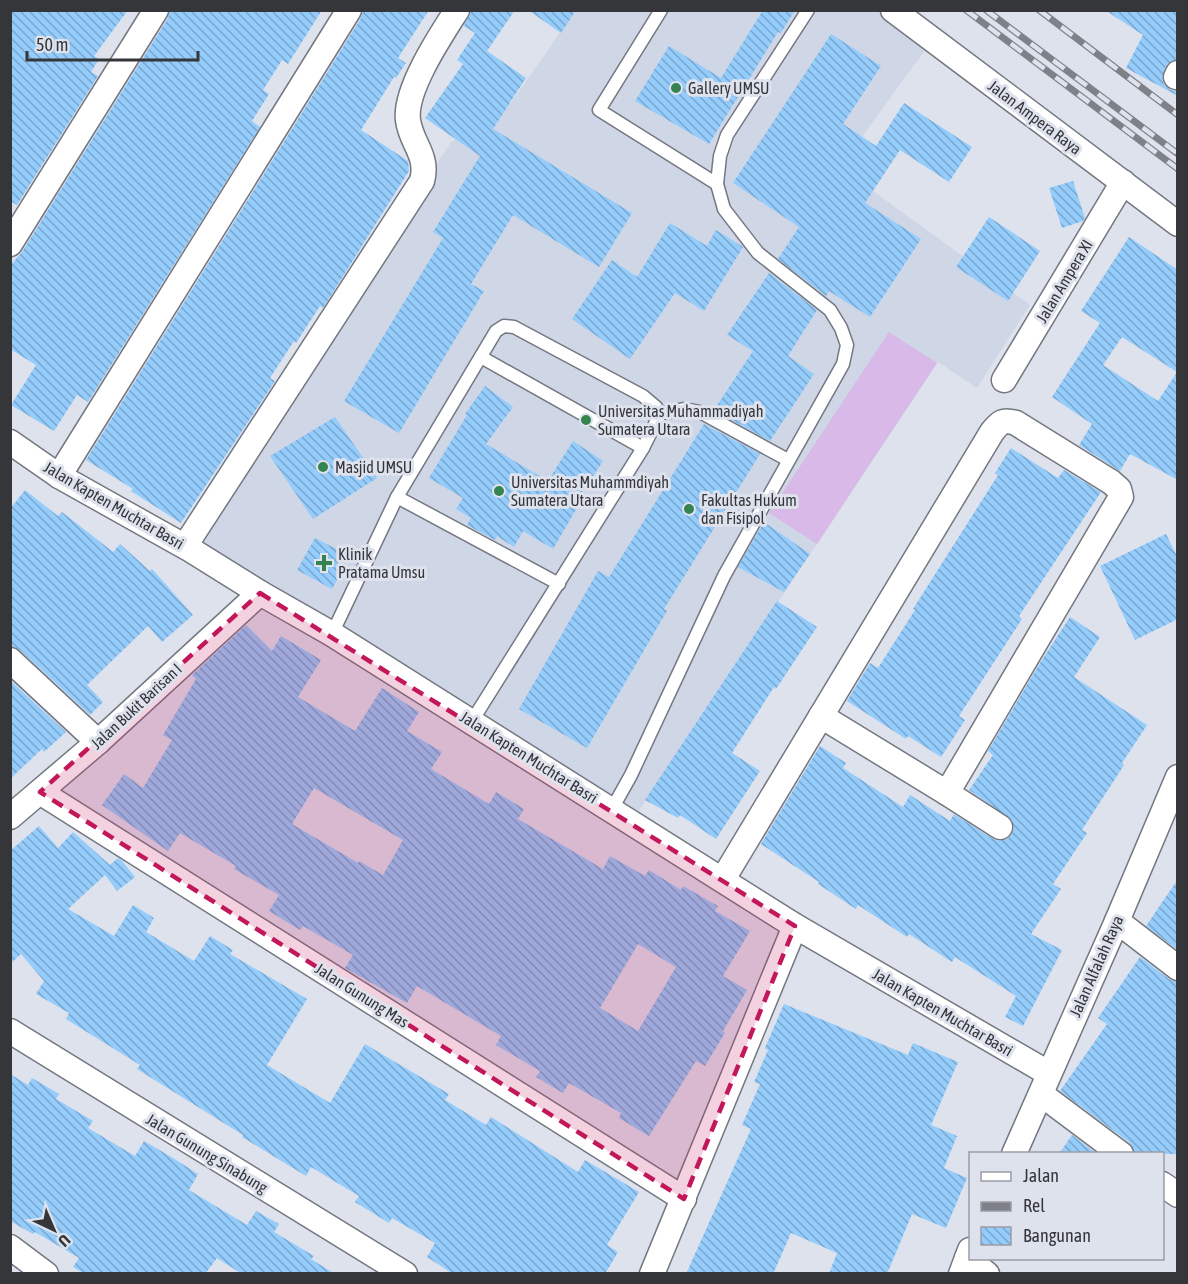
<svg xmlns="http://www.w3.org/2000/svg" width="1188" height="1284" font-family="'Asap Condensed',sans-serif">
	<defs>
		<pattern id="building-back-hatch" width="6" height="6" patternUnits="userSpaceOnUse" patternTransform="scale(1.5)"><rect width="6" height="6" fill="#94ccfc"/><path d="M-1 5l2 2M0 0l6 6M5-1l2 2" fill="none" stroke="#7aa6cd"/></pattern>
	</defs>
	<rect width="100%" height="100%" fill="#dee2ed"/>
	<path fill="#cfd6e6" d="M575 11H882L928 46 840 167 1030 305 977 388 938 362 639 811 192 545 451 142 511 103Z"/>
	<path fill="#d8b9e8" d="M889 332 937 363 817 544 769 513Z"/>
	<g fill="url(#building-back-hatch)" fill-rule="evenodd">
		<path d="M10 10H128L94 56 99 59 91 72 98 76 17 205 10 201Z"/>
		<path d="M170 10H322L288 64 282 60 263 90 269 94 252 121 260 127 88 402 77 395 54 431 11 405 36 365 10 349V266L22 252 168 18Z"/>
		<path d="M363 10H429L398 58 406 63 396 78 394 77 361 130 408 161 409 171 323 308 320 306 296 343 294 341 270 378 275 381 181 523 131 491 133 489 86 460 361 18Z"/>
		<path d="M471 10H515L487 51 526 78 493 129 632 213 599 267 513 215 471 284 484 291 399 433 344 401 443 238 433 232 480 156 425 118 463 64 457 60 475 33 464 26Z"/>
		<path d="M528 10H576L561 33Z"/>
		<path d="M763 10H795L781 33 778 32 709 144 635 101 669 46 721 78Z"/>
		<path d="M1105 10H1178V59L1171 61 1166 66 1162 77 1164 85 1170 90 1178 91V96L1126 68 1143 35Z"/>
		<path d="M831 34 881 66 843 124 876 146 904 103 972 147 949 182 900 150 865 203 921 239 870 317 829 291 826 296 778 259 799 227 733 183Z"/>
		<path d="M1073 181 1085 218 1083 221 1062 228 1049 188Z"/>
		<path d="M989 217 1040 251 1008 301 956 267Z"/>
		<path d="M670 223 707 246 716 230 743 247 704 311 675 293 630 359 572 319 612 260 637 277Z"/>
		<path d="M1129 237 1178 270V480L1130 454 1120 471 1079 445 1092 424 1052 397 1100 323 1081 311ZM1122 337 1177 372 1158 401 1103 365Z"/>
		<path d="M769 273 817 310 788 356 814 374 770 441 714 410 753 351 727 335Z"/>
		<path d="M485 386 513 407 486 444 548 481 573 441 603 461 578 499 581 501 553 549 523 531 514 547 497 536 495 540 467 525 471 518 456 509 463 498 429 478 467 415 465 414Z"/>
		<path d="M335 417 377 478 313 519 270 456Z"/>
		<path d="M704 424 760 454 664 609 667 611 587 748 519 709 598 571 609 577Z"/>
		<path d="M1011 448 1058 478 1064 470 1101 492 1019 616 1022 619 959 716 965 720 941 757 908 736 906 739 847 701 870 663 878 668 915 610 913 609 998 475 995 473Z"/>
		<path d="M25 490 58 516 62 512 113 552 120 544 150 571 152 569 193 615 162 642 148 626 87 685 103 702 90 715 20 650 10 646V509Z"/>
		<path d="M764 522 810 554 784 592 738 567Z"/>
		<path d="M1166 534 1178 558V619L1135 640 1100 566Z"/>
		<path d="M315 538 350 556 332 589 297 570Z"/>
		<path d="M777 601 817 627 776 689 774 687 732 753 760 771 716 839 680 815 678 818 645 800Z"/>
		<path d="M1070 617 1100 637 1074 677 1147 725 1122 763 1124 765 1082 830 1087 833 1053 884 1061 889 1031 934 1062 950 1023 1026 1005 1017 1016 996 955 957 952 962 909 934 907 937 858 905 856 909 818 884 819 882 761 844 820 746 846 763 843 768 903 807 910 795 950 821 954 814 993 839 1000 841 1007 839 1012 834 1014 828 1012 820 969 790 993 755 988 751 1040 663Z"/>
		<path d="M246 625 272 651 281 636 321 660 298 697 355 731 382 688 419 712 407 731 442 752 431 769 489 804 496 792 524 809 518 819 603 869 610 856 645 876 649 870 681 890 683 886 718 906 715 911 750 931 723 976 747 990 723 1031 725 1033 705 1066 696 1061 649 1136 619 1118 621 1113 569 1083 563 1093 536 1077 540 1071 496 1045 501 1036 417 986 407 1003 345 968 353 955 303 926 300 930 269 911 279 895 234 869 236 866 180 833 168 851 102 805 124 774 143 788 172 740 163 735 196 679 192 675ZM314 788 403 840 383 875 359 861 358 863 292 824ZM638 944 676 967 638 1031 600 1008Z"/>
		<path d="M10 680 66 732 44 752 42 749 10 779Z"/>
		<path d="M39 826 58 848 73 832 110 865 118 858 122 861 135 877 117 891 105 875 68 909 114 936 133 905 154 918 146 932 194 961 210 936 233 950 230 954 307 999 267 1065 330 1103 365 1044 449 1094 445 1100 486 1125 491 1117 578 1172 585 1160 639 1192 607 1245 618 1252 605 1274H453L427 1257 435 1243 392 1218 389 1223 355 1202 359 1196 311 1167 306 1176 270 1154 242 1137 243 1135 137 1069 140 1065 66 1019 69 1013 36 994 44 981 21 954 10 964V851Z"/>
		<path d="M1178 879V950L1146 926Z"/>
		<path d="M1140 957 1169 979 1178 982V1154H1135L1130 1143 1060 1091 1107 1024 1098 1018Z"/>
		<path d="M784 1004 908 1055 913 1043 958 1062 931 1125 957 1136 944 1168 967 1178 946 1228 912 1214 887 1274H829L837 1253 791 1233 773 1274H686L751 1129 742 1125 760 1084 754 1082 768 1050 765 1048Z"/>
		<path d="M10 1074 28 1085 32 1078 59 1094 56 1099 93 1121 88 1128 135 1156 144 1141 173 1158 198 1174 189 1190 247 1225 256 1211 279 1224 274 1232 314 1256 311 1259 335 1274H242L217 1258 205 1274H85L73 1267 79 1258 35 1232 33 1234 10 1221Z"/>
		<path d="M1072 1135 1097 1154H1059Z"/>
	</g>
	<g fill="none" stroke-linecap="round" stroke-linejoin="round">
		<defs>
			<g id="lane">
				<path d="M661 10 599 110 717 184"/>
				<path d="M481 357 643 448"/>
				<path d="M660 414 684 409 700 412 788 460"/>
				<path d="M397 497 559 584"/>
				<path d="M332 634 397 497 496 331 504 326 514 327 643 396 656 407 660 414"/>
				<path d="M472 721 643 448 660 414"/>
				<path d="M612 809 631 775 724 576 843 364 847 345 841 328 830 310 758 253 724 209 717 184 720 156 727 135 808 10"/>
			</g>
			<g id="street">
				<path d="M893 10 1178 224"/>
				<path d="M1176 77 1178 73"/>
				<path d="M10 244 156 10"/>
				<path d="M1004 380 1123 182"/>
				<path d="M10 442 59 476 191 550 260 593 332 634 795 926 1048 1073"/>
				<path d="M59 476 349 10"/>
				<path d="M185 546 422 181C429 155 411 144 408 120 404 90 441 35 457 10"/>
				<path d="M10 660 98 742"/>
				<path d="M821 716 947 793 1000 827"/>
				<path d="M40 792 684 1199"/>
				<path d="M10 817 98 742 260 593"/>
				<path d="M723 879 992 432C1000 422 1003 419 1016 423L1111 482 1119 489 1121 497 947 793"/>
				<path d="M1117 921 1178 968"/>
				<path d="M10 1031 405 1274"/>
				<path d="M1041 1094 1121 1154"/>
				<path d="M1014 1154 1117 921 1178 777"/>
				<path d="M1162 1184 1178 1195"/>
				<path d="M10 1247 46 1274"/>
				<path d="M967 1258 987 1274"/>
				<path d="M652 1274 795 926"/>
				<path d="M961 1274 970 1250"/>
			</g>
		</defs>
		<use href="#lane" stroke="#737780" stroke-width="15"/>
		<use href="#street" stroke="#737780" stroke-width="27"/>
		<use href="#lane" stroke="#fff" stroke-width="12"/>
		<use href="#street" stroke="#fff" stroke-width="24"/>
		<defs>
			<g id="rail">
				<path d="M966 10 1178 169"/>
				<path d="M986 10 1178 154"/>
				<path d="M1039 10 1178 115"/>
			</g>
		</defs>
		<use href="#rail" stroke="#7e8188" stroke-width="7"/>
		<use href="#rail" stroke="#dee2ed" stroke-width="4.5" stroke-dasharray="14" stroke-linecap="butt"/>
	</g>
	<path fill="#c2185b" fill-opacity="0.2" stroke="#c2185b" stroke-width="4.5" stroke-dasharray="12 8" stroke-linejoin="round" d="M260 593 795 926 684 1199 40 792Z"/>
	<g fill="#368352" stroke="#dee2ed" stroke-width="2">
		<circle cx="676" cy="88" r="6"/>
		<circle cx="586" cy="420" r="6"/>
		<circle cx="323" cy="467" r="6"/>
		<circle cx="499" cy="491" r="6"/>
		<circle cx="689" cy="509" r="6"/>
		<path d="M321 554h6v6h6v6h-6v6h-6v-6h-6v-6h6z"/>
	</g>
	<g text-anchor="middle" stroke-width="6" stroke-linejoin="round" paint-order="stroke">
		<g font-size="16" fill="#34363a" stroke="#dee2ed" text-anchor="start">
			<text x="688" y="94">Gallery UMSU</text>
			<text x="598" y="417">Universitas Muhammadiyah<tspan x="598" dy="18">Sumatera Utara</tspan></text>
			<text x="335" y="473">Masjid UMSU</text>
			<text x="511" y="488">Universitas Muhammdiyah<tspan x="511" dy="18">Sumatera Utara</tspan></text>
			<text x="701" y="506">Fakultas Hukum<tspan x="701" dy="18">dan Fisipol</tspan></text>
			<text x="338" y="560">Klinik<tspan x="338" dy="18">Pratama Umsu</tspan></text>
		</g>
		<g font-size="16" fill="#34363a" stroke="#dee2ed">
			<text transform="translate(1035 117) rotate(37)" y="6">Jalan Ampera Raya</text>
			<text transform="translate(1064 281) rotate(-59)" y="6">Jalan Ampera XI</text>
			<text transform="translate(114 505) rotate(30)" y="6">Jalan Kapten Muchtar Basri</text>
			<text transform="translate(136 706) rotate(-43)" y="6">Jalan Bukit Barisan I</text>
			<text transform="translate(529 757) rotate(32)" y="6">Jalan Kapten Muchtar Basri</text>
			<text transform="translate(1096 966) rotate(-66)" y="6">Jalan Alfalah Raya</text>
			<text transform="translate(362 995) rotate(32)" y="6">Jalan Gunung Mas</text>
			<text transform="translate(943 1012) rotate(30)" y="6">Jalan Kapten Muchtar Basri</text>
			<text transform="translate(207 1153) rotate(31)" y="6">Jalan Gunung Sinabung</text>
		</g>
	</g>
	<rect width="1188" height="1284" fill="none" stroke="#34363a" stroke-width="24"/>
	<rect x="969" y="1152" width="195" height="108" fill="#dee2ed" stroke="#9a9da5" stroke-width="1.5"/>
	<rect x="981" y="1172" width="30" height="9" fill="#ffffff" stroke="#9a9da5" stroke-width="1.5"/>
	<text x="1023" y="1182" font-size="18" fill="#34363a">Jalan</text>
	<rect x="981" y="1202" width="30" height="9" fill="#7e8188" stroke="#9a9da5" stroke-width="1.5"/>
	<text x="1023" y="1212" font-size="18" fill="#34363a">Rel</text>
	<rect x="981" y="1227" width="30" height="18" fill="url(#building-back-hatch)" stroke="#9a9da5" stroke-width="1.5"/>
	<text x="1023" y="1242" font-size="18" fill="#34363a">Bangunan</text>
	<g transform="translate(54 1230) rotate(136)" stroke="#dee2ed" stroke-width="4.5" paint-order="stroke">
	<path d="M0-4.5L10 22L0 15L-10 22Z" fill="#34363a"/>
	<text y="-9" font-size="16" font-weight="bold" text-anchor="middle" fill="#34363a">U</text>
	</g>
	<path d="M27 51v9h171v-9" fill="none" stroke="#34363a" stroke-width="3"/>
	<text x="36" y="51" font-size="18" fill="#34363a" stroke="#dee2ed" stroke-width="4.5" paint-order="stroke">50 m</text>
</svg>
